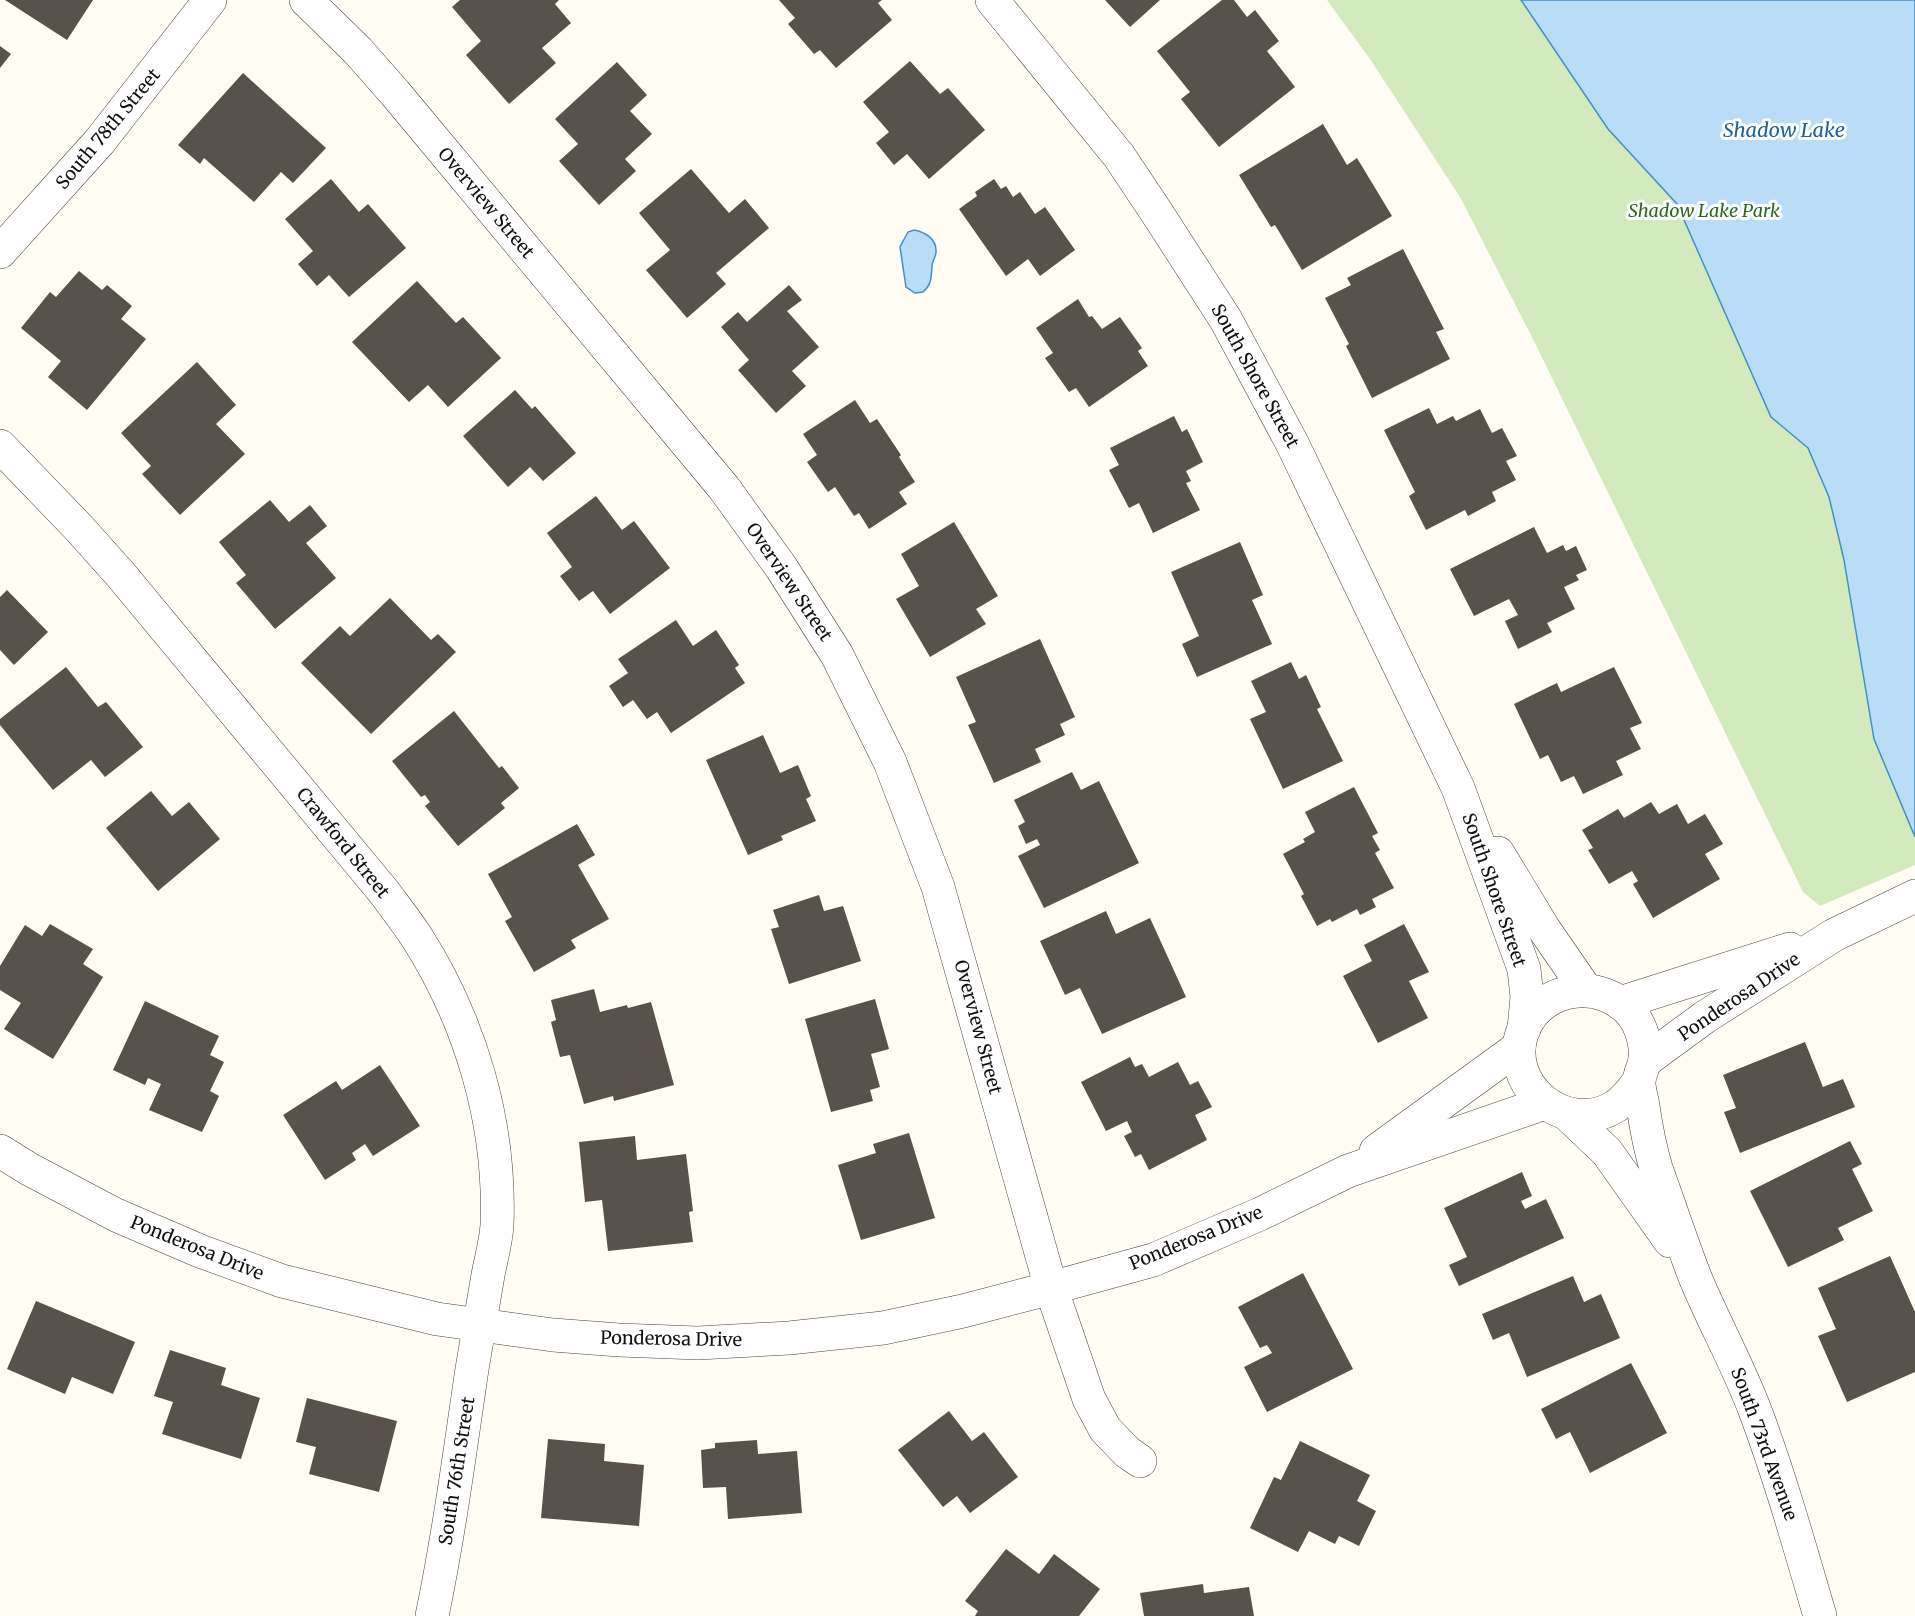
<svg xmlns="http://www.w3.org/2000/svg" width="1915" height="1616" font-family="Merriweather,serif">
	<rect width="100%" height="100%" fill="#fffdf4"/>
	<path fill="#d3eabc" d="M1327 0H1915V865L1820 906 1803 892 1533 339 1460 197 1370 59Z"/>
	<g fill="#b9ddf6" stroke="#4090cc" stroke-width="1.5">
		<path d="M1521 0H1915V837L1874 739 1844 560 1829 497 1808 448 1771 417 1677 204 1608 129Z"/>
		<path d="M914 230C925 232 937 239 936 252 936 257 932 261 932 266 931 278 932 284 923 292L915 293 906 287 900 247 908 232Z"/>
	</g>
	<g fill="#59524c">
		<path d="M5 0H93L67 40Z"/>
		<path d="M460 0H559L555 4 571 23 542 48 556 63 509 104 466 55 481 41 452 7Z"/>
		<path d="M779 0H882L878 3 892 20 836 68 820 50 814 54 788 24 795 18Z"/>
		<path d="M1105 0H1160L1130 27Z"/>
		<path d="M1222 0H1234L1247 17 1255 10 1279 41 1267 51 1295 87 1219 147 1181 99 1190 92 1157 51Z"/>
		<path d="M0 46 11 54 0 68Z"/>
		<path d="M910 61 940 94 948 88 985 130 929 179 907 154 894 165 876 143 889 132 863 102Z"/>
		<path d="M617 62 647 95 630 111 652 134 625 159 636 171 599 205 559 161 578 144 555 119Z"/>
		<path d="M243 73 326 148 293 183 281 172 254 202 204 158 200 164 178 145Z"/>
		<path d="M1323 124 1347 165 1357 158 1392 216 1302 270 1275 225 1271 227 1239 175Z"/>
		<path d="M691 169 729 213 745 199 769 228 716 273 726 284 687 318 646 270 670 250 639 213Z"/>
		<path d="M331 179 359 212 368 204 406 248 349 297 329 275 317 286 298 264 313 251 285 219Z"/>
		<path d="M994 179 1001 189 1006 186 1013 197 1020 192 1035 214 1045 207 1075 250 1040 276 1028 259 1006 276 959 209 977 196 975 192Z"/>
		<path d="M1403 249 1444 329 1436 332 1450 359 1372 398 1346 346 1349 344 1325 298 1351 285 1347 278Z"/>
		<path d="M79 271 102 290 107 285 132 306 121 319 146 339 87 410 48 377 61 361 21 328 50 292 56 297Z"/>
		<path d="M417 281 456 323 463 317 501 358 448 407 428 385 409 402 352 342Z"/>
		<path d="M789 285 802 300 787 311 819 347 792 371 806 386 776 413 738 370 749 360 721 327 738 312 747 322Z"/>
		<path d="M1078 299 1089 317 1092 316 1102 329 1120 317 1142 348 1138 351 1148 366 1089 407 1076 388 1069 392 1045 358 1053 353 1036 328Z"/>
		<path d="M197 362 236 405 216 424 245 454 180 515 142 474 151 466 121 433Z"/>
		<path d="M515 390 532 409 535 406 576 453 543 481 530 467 508 487 463 436Z"/>
		<path d="M855 400 870 423 877 419 901 455 899 457 915 482 899 492 907 504 869 529 859 513 854 516 835 487 828 492 807 462 817 455 803 434Z"/>
		<path d="M1429 408 1437 424 1453 416 1456 421 1480 409 1492 433 1502 428 1517 456 1506 461 1516 480 1492 492 1496 501 1468 516 1465 510 1426 530 1409 496 1415 492 1384 430Z"/>
		<path d="M1174 416 1182 432 1187 429 1203 462 1186 471 1191 481 1186 483 1200 510 1153 533 1139 503 1129 508 1109 470 1119 465 1110 448Z"/>
		<path d="M596 496 622 530 634 521 670 568 610 614 593 591 579 601 560 576 572 567 547 533Z"/>
		<path d="M270 500 289 522 310 505 327 526 306 543 336 578 275 629 236 583 246 575 219 542Z"/>
		<path d="M954 522 998 596 976 609 986 624 930 657 896 599 919 586 901 554Z"/>
		<path d="M1534 527 1547 553 1563 545 1566 551 1576 546 1587 570 1576 575 1579 580 1564 587 1575 609 1547 623 1552 632 1518 649 1505 621 1518 615 1509 599 1474 616 1450 569Z"/>
		<path d="M1240 542 1263 595 1252 600 1272 644 1197 677 1182 644 1199 636 1171 572Z"/>
		<path d="M7 590 48 632 14 665 0 650V597Z"/>
		<path d="M390 598 431 640 438 634 456 652 371 734 301 663 340 626 350 636Z"/>
		<path d="M676 620 693 646 716 630 739 665 735 668 745 683 671 733 657 712 647 719 633 700 623 707 609 686 628 673 618 659Z"/>
		<path d="M1040 639 1075 717 1060 724 1065 735 1035 749 1041 762 994 783 968 725 976 722 956 677Z"/>
		<path d="M1291 662 1299 679 1306 675 1321 707 1317 709 1343 761 1283 789 1250 719 1266 712 1251 681Z"/>
		<path d="M66 667 98 707 106 702 143 747 105 777 91 760 53 790 0 725V719Z"/>
		<path d="M1614 667 1642 723 1630 728 1641 749 1616 761 1623 775 1583 794 1574 776 1561 782 1548 755 1540 759 1514 704 1557 683 1561 692Z"/>
		<path d="M454 711 499 768 502 766 519 788 501 803 505 808 458 846 425 806 430 802 425 795 421 797 392 761Z"/>
		<path d="M763 735 780 773 798 765 811 796 806 799 816 821 781 836 783 840 748 855 706 760Z"/>
		<path d="M1072 772 1081 790 1099 781 1139 863 1044 908 1018 856 1040 845 1037 839 1026 844 1018 826 1025 822 1014 800Z"/>
		<path d="M1354 787 1378 833 1372 836 1380 850 1375 853 1394 888 1372 899 1376 907 1360 915 1357 909 1332 922 1330 919 1317 926 1301 896 1304 894 1283 854 1305 842 1303 839 1315 832 1305 812Z"/>
		<path d="M151 791 172 816 189 802 220 839 158 891 106 828Z"/>
		<path d="M1651 802 1659 814 1677 804 1688 824 1705 814 1723 844 1705 854 1720 879 1653 918 1633 884 1638 881 1632 871 1609 884 1588 850 1593 848 1582 830 1618 809 1624 818Z"/>
		<path d="M577 824 595 855 578 865 609 919 571 940 576 948 534 972 505 921 512 917 488 874Z"/>
		<path d="M819 895 824 911 843 906 861 961 789 984 771 929 779 927 773 910Z"/>
		<path d="M1106 911 1116 934 1150 918 1186 997 1102 1034 1080 988 1065 995 1040 941Z"/>
		<path d="M50 924 93 949 83 964 103 977 53 1059 4 1029 21 1003 0 990V966L25 925 42 936Z"/>
		<path d="M1404 924 1429 972 1409 981 1428 1018 1378 1043 1343 976 1372 961 1364 945Z"/>
		<path d="M594 989 600 1012 627 1005 628 1008 651 1002 674 1085 614 1101 613 1096 584 1104 570 1055 560 1057 551 1022 556 1020 551 1000Z"/>
		<path d="M875 999 889 1049 871 1054 880 1087 870 1090 873 1101 831 1112 805 1019Z"/>
		<path d="M145 1001 219 1036 210 1055 224 1062 210 1091 219 1096 202 1132 149 1110 161 1084 148 1078 145 1085 113 1070Z"/>
		<path d="M1805 1042 1823 1087 1843 1079 1855 1107 1740 1153 1724 1112 1736 1108 1723 1075Z"/>
		<path d="M1130 1057 1135 1067 1142 1064 1149 1077 1178 1062 1190 1085 1198 1081 1212 1107 1195 1115 1207 1140 1149 1170 1141 1154 1135 1157 1124 1136 1132 1132 1127 1121 1106 1131 1081 1082Z"/>
		<path d="M380 1065 420 1126 373 1156 365 1144 352 1153 356 1160 325 1180 283 1115 336 1081 342 1090Z"/>
		<path d="M909 1133 935 1218 861 1240 838 1165 876 1153 873 1144Z"/>
		<path d="M635 1136 637 1160 686 1154 693 1211 689 1212 693 1242 608 1251 602 1200 585 1202 579 1142Z"/>
		<path d="M1850 1141 1862 1164 1852 1169 1873 1211 1838 1228 1844 1240 1788 1267 1750 1191Z"/>
		<path d="M1522 1172 1532 1196 1521 1201 1525 1209 1546 1199 1564 1238 1459 1286 1449 1265 1467 1257 1444 1208Z"/>
		<path d="M1890 1256 1915 1312V1372L1847 1402 1818 1336 1836 1329 1818 1288Z"/>
		<path d="M1303 1273 1353 1369 1267 1412 1244 1367 1272 1353 1267 1345 1260 1348 1238 1307Z"/>
		<path d="M1573 1276 1584 1302 1601 1294 1620 1338 1527 1377 1509 1333 1493 1340 1482 1314Z"/>
		<path d="M36 1301 135 1342 113 1394 72 1377 65 1394 7 1369Z"/>
		<path d="M170 1350 226 1368 221 1385 260 1398 241 1459 162 1434 173 1402 154 1396Z"/>
		<path d="M1631 1363 1667 1433 1590 1473 1570 1432 1556 1439 1541 1409Z"/>
		<path d="M307 1398 397 1421 379 1492 309 1474 316 1447 296 1442Z"/>
		<path d="M949 1411 972 1441 984 1432 1018 1477 970 1513 957 1496 943 1507 898 1450Z"/>
		<path d="M548 1439 605 1444 604 1461 644 1465 639 1526 541 1518Z"/>
		<path d="M757 1440 758 1454 797 1451 802 1513 728 1519 726 1487 703 1488 701 1450 715 1448V1443Z"/>
		<path d="M1300 1441 1370 1475 1357 1501 1376 1511 1359 1546 1339 1536 1335 1544 1309 1531 1298 1552 1250 1528 1274 1477 1281 1480Z"/>
		<path d="M1006 1549 1039 1574 1054 1554 1100 1589 1079 1616H975L978 1611 965 1601Z"/>
		<path d="M1203 1584 1204 1593 1249 1587 1254 1616H1144L1140 1593Z"/>
	</g>
	<g fill="none" stroke-linecap="round" stroke-linejoin="round">
		<defs>
			<g id="street">
				<path d="M306 0 358 51 395 93 724 488 781 567 837 655 890 762 938 887 1051 1288 1089 1399 1105 1429 1127 1452 1140 1461"/>
				<path d="M992 0 1119 156 1159 216 1226 320 1292 443 1458 788 1524 969 1527 997 1524 1029"/>
				<path d="M0 252 100 141 210 0"/>
				<path d="M0 446 79 528 121 575 384 892C395 907 406 921 416 936 471 1022 501 1124 497 1225 496 1242 491 1259 488 1275 483 1306 477 1338 472 1369 460 1451 449 1534 432 1616"/>
				<path d="M1498 853 1544 929 1586 990"/>
				<path d="M1620 1003 1790 949"/>
				<path d="M1645 1061 1705 1017 1834 935 1915 896"/>
				<path d="M1639 1081C1632 1091 1626 1099 1616 1106 1566 1138 1500 1084 1524 1028 1543 985 1603 978 1632 1014 1642 1027 1648 1048 1644 1064 1642 1070 1639 1076 1639 1083 1639 1090 1642 1099 1643 1106 1646 1127 1650 1148 1656 1168 1669 1204 1681 1241 1695 1277 1714 1323 1739 1367 1756 1413 1781 1480 1800 1548 1820 1616"/>
				<path d="M1567 1114 1607 1152 1670 1241"/>
				<path d="M0 1151 29 1169 116 1215 200 1251 282 1281 437 1319 553 1335 619 1340 698 1343 789 1338 883 1328 963 1311 1051 1288 1153 1260 1260 1214 1348 1171 1545 1103"/>
				<path d="M1376 1151 1519 1047"/>
			</g>
		</defs>
		<use href="#street" stroke="#434343" stroke-width="34"/>
		<use href="#street" stroke="#fff" stroke-width="33"/>
	</g>
	<g text-anchor="middle" stroke-width="6" stroke-linejoin="round" paint-order="stroke">
		<g font-size="18" fill="#101010" stroke="#fff">
			<text transform="translate(108 129) rotate(-50)" y="6">South 78th Street</text>
			<text transform="translate(486 203) rotate(50)" y="6">Overview Street</text>
			<text transform="translate(1255 376) rotate(61)" y="6">South Shore Street</text>
			<text transform="translate(789 582) rotate(56)" y="6">Overview Street</text>
			<text transform="translate(343 843) rotate(51)" y="6">Crawford Street</text>
			<text transform="translate(1494 890) rotate(71)" y="6">South Shore Street</text>
			<text transform="translate(1739 997) rotate(-34)" y="6">Ponderosa Drive</text>
			<text transform="translate(978 1027) rotate(75)" y="6">Overview Street</text>
			<text transform="translate(1196 1238) rotate(-22)" y="6">Ponderosa Drive</text>
			<text transform="translate(197 1248) rotate(22)" y="6">Ponderosa Drive</text>
			<text transform="translate(671 1339) rotate(1)" y="6">Ponderosa Drive</text>
			<text transform="translate(1764 1444) rotate(70)" y="6">South 73rd Avenue</text>
			<text transform="translate(457 1471) rotate(-81)" y="6">South 76th Street</text>
		</g>
		<g font-size="18" font-style="italic" fill="#2c6920" stroke="#fff">
			<text x="1704" y="217">Shadow Lake Park</text>
		</g>
		<g font-size="20" font-style="italic" fill="#1962a2" stroke="#fff">
			<text x="1784" y="137">Shadow Lake</text>
		</g>
	</g>
</svg>
